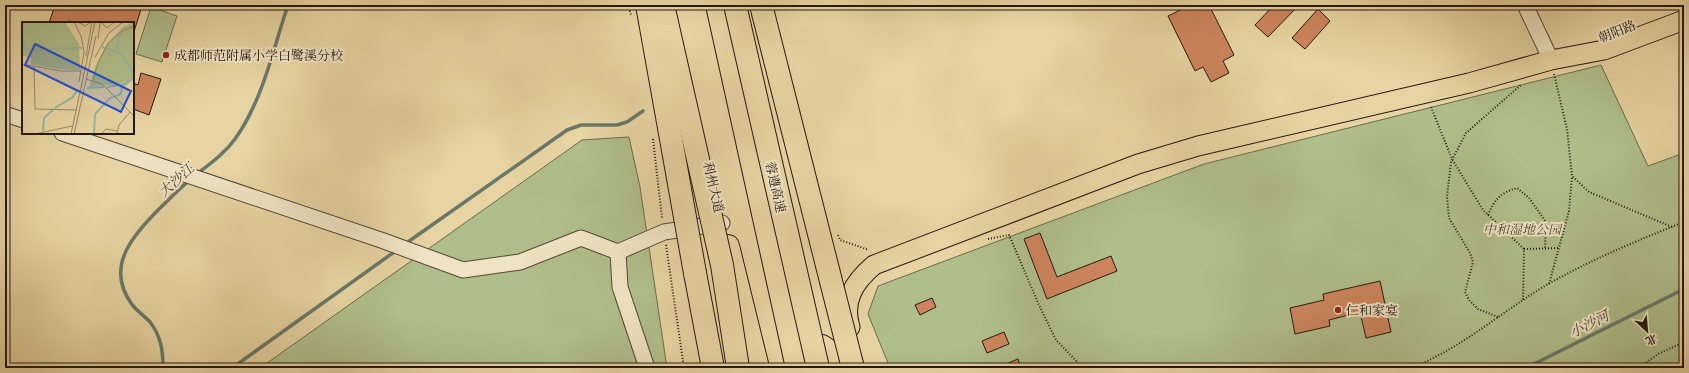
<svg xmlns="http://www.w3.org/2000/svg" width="1689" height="373" font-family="Cardo,'Noto Serif SC',serif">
	<rect width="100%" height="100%" fill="#e7d4a2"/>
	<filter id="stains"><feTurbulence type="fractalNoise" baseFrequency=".005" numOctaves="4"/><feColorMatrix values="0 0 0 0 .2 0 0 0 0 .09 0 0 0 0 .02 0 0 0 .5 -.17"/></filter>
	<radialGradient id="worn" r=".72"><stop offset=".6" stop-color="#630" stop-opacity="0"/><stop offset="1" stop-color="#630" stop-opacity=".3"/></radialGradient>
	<g fill="#afbe8a" stroke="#6a6b4e">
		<path d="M151 7 177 16 162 62 136 54Z"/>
		<path d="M1601 65 1648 166 1684 153V368H890L868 314 878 286 1204 164Z"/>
		<path d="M629 137 640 187 667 368H260L582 140Z"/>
	</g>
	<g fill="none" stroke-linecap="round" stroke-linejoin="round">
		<g stroke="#697868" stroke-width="3.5">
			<path d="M779 6V5"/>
			<path d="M197 174C211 163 225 153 235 139 263 100 273 49 288 5"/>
			<path d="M405 244 567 130 581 125H617L627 122 643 111"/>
			<path d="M163 368C163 351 161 336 150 322 144 315 136 311 131 303 105 266 133 236 158 210 169 200 178 189 189 181"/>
			<path d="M232 368 397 250"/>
			<path d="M1526 368 1684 289"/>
		</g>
	</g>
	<g fill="#cd855d" stroke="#241812">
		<path d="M55 5H128L141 9 133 35V23H77L69 21V23H49Z"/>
		<path d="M1190 5H1209L1234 55 1223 61 1229 73 1211 82 1203 67 1195 71 1168 16Z"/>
		<path d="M1274 5H1299L1268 37 1255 25Z"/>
		<path d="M1318 9 1330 21 1305 49 1292 38Z"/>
		<path d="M141 73 161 79 149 115 133 109V83L138 85Z"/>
		<path d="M1040 233 1057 277 1111 256 1117 271 1047 299 1024 239Z"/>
		<path d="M1380 281 1391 332 1366 338 1360 312 1329 320 1330 326 1295 334 1290 308 1324 300 1323 294Z"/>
		<path d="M932 298 936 307 920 315 915 305Z"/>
		<path d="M1004 332 1009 344 987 353 982 341Z"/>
		<path d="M1018 359 1021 368H996Z"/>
	</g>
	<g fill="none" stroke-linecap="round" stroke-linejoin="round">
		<defs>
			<g id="minor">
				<path d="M1525 5 1551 60"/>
				<path d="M5 114 23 120"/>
				<path d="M62 133 381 240 463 270 520 262 581 238 618 252 664 232 722 223"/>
				<path d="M618 252 620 287 647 368"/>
			</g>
			<path id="major" d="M850 327C842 301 854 282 874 265L1138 164 1198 146 1469 83 1551 60 1604 50 1684 20"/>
			<g id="highway">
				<path d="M717 5 797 368"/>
				<path d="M728 246 758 368"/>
				<path d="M695 273 713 368"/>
				<path d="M822 346 853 368"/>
			</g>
		</defs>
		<use href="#minor" stroke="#554736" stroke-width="17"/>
		<use href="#major" stroke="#241812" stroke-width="21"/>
		<use href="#highway" stroke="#241812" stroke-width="24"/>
		<g stroke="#241812" stroke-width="2" stroke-dasharray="1 2" stroke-linecap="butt">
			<path d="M628 5 631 15"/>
			<path d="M1554 74 1567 129 1572 176 1589 192 1672 227"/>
			<path d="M1431 107 1452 159 1483 210 1524 249 1523 301"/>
			<path d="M653 139 662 218"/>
			<path d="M1488 215C1495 199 1500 193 1517 188L1529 198 1546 222 1545 248"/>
			<path d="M838 235 840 240 869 250"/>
			<path d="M988 239 1009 235 1039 305 1056 340 1083 368"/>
			<path d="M666 245 684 368"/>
			<path d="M1524 249 1560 248"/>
			<path d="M1549 284 1569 211 1572 176"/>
			<path d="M1498 317 1478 309 1469 300 1465 292 1473 262 1470 253 1449 218 1447 197 1451 162 1466 133 1522 84"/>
			<path d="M1411 368C1460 349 1499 314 1543 287 1588 261 1636 241 1684 222"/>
			<path d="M1639 368 1658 354 1684 342"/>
		</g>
		<use href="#minor" stroke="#efe3c3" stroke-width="15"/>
		<use href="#major" stroke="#e7d4a2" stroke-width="19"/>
		<use href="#highway" stroke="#e7d4a2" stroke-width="22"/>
		<defs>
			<g id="highway-bridge">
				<path d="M647 5 695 273"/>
				<path d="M663 5 722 265 738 368"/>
				<path d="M735 5 818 368"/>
				<path d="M761 5 853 368"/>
			</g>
		</defs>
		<use href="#highway-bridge" stroke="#241812" stroke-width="24" stroke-linecap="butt"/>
		<use href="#highway-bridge" stroke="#e7d4a2" stroke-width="22"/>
	</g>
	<g fill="#8f2418" stroke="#efe3c3" stroke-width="1.5">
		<circle cx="166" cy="55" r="4"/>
		<circle cx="1338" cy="310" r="4"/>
	</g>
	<g text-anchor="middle" stroke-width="4" stroke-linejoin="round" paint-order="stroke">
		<g font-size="13" fill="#241812" stroke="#efe3c3">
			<text transform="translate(1617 31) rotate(-21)" y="5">朝阳路</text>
			<text transform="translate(714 187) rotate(77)" y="5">利州大道</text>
			<text transform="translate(776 187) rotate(77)" y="5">蓉遵高速</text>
		</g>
		<g font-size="13" fill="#241812" stroke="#efe3c3" text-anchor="start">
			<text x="174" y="60">成都师范附属小学白鹭溪分校</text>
			<text x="1346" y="315">仁和家宴</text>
		</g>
		<g font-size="13" font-style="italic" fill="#4e4a36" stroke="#efe3c3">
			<text x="1522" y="234">中和湿地公园</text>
		</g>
		<g font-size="14" font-style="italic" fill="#46483d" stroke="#efe3c3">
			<text transform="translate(176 180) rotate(-42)" y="5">大沙江</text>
			<text transform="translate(1589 324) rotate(-27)" y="5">小沙河</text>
		</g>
	</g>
	<g transform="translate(22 22)">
		<rect width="112" height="112" fill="#e7d4a2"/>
		<path d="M0 0H43L57 22 58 48 35 47 9 42V35L0 34ZM112 0V57L95 62 67 65 73 45 84 23 101 5Z" fill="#afbe8a"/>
		<path fill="none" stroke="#97b8a2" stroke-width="2" d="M0 12 3 27 60 26M80 25 99 31 112 52M95 26 98 12M85 65 101 62 108 58M65 66 82 65M33 86 51 75 55 68M21 109 22 96 31 88M72 112 73 92 88 76 99 72 100 65 112 56"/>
		<path fill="none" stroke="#998968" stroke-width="1" d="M52 0 59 14 62 30 57 60M56 0 63 4 69 0M79 0 85 6 92 0M76 17 78 0M64 34 70 0M73 35 87 11 101 0M0 42 39 49H59M12 44 13 87 55 88M64 57 80 62 112 94M71 59 76 41 87 20 100 9 112 4M13 112 50 104M49 112 73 0M52 112 74 14M79 112 84 107 95 109M95 112 97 103 108 90"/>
		<path fill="#1d4ed8" fill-opacity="0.15" stroke="#1d4ed8" stroke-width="2" d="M13 22 109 69 99 90 3 43Z"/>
		<rect width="112" height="112" fill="none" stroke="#241812" stroke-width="2"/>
	</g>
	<rect width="1689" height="373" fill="none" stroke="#e7d4a2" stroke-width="20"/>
	<rect x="6" y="6" width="1677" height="361" fill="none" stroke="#241812" stroke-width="2"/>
	<rect x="10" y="10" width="1669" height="353" fill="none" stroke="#241812"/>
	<g transform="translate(1647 331) rotate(154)" stroke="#efe3c3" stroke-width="3" paint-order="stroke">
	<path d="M0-3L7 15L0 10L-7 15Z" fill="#241812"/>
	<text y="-6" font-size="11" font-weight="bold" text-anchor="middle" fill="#241812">北</text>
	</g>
	<rect width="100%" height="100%" filter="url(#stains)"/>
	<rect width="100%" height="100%" fill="url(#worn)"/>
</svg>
